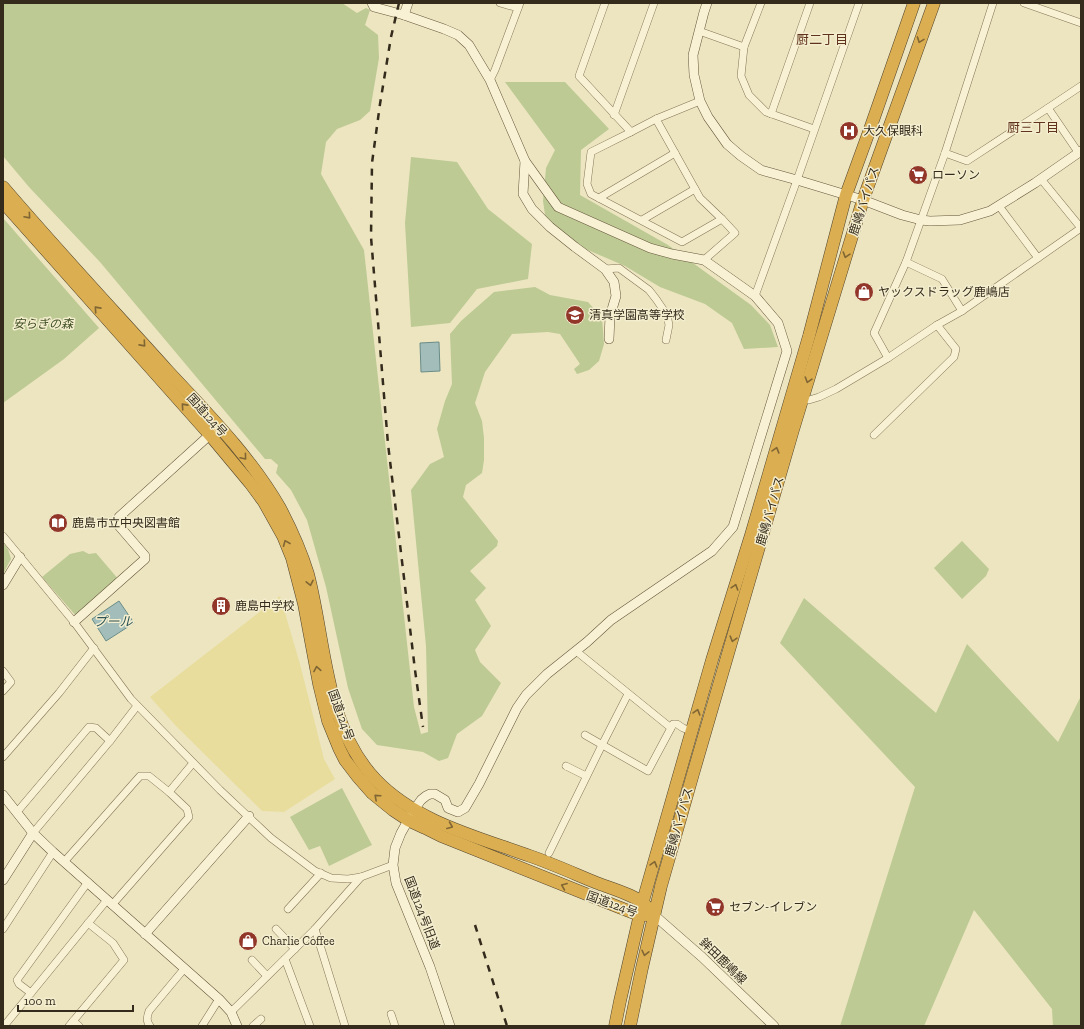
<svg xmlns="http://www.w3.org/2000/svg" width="1084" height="1029" font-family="'Zilla Slab','Noto Sans JP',serif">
	<rect width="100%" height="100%" fill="#ece5c0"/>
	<g fill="#bdca94">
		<path d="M3 3H342L357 13 366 8 370 10 365 25 378 35 379 58 370 111 360 120 337 129 326 142 321 174 364 250 414 707 421 734 428 732 426 646 411 490 430 464 444 457 437 429 445 401 452 384 450 334 461 321 494 292 535 287 550 295 588 302 602 318 604 344 599 361 589 370 577 374 574 369 580 364 560 334 548 332 512 334 485 372 475 403 482 421 484 438V460L482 473 466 485 463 497 498 541 497 546 470 571 486 588 475 600 491 626 475 650 480 662 501 683 482 716 457 734 448 758 439 761 423 752 377 745 362 729 348 688 326 587 307 520 291 490 276 473 278 465 271 459H265L100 262 29 187 3 156Z"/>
		<path d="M505 82H565L609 129 581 150 580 195 668 245 751 305 770 325 778 347 744 349 732 323 705 304 660 287 625 266 553 235 547 228 543 201 546 168 555 150Z"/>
		<path d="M411 157 457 162 488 209 532 244 528 279 477 289 450 323 411 327 405 223Z"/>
		<path d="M3 218 99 328 64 359 3 403Z"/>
		<path d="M962 541 989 569 986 576 962 599 934 568Z"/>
		<path d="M3 543 8 549 11 559 3 574Z"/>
		<path d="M83 551 89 554 96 553 119 580 77 617 42 577 70 554Z"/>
		<path d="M804 598 936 713 967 644 1058 742 1081 696V1026H1053L1052 1009 974 910 924 1026H840L915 787 780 643Z"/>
		<path d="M342 788 372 845 329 866 320 846 309 850 290 817Z"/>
	</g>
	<path fill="#e8dd9d" d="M280 596 300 664 324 759 335 779 284 812 262 811 176 726 150 697Z"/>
	<g fill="#a3beba" stroke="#6a8c88">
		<path d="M439 342 440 371 421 372 420 343Z"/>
		<path d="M119 601 134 623 106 641 92 619Z"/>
	</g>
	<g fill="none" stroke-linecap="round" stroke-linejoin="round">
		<defs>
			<g id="street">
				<path d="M500 3 518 8"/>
				<path d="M605 3 579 76 631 132"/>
				<path d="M761 3 744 47 741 76 749 95 766 112 814 129"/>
				<path d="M1024 3 1081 23"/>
				<path d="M699 31 744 47"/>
				<path d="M490 80 495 70 520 3"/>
				<path d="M700 101 656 119 631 132 591 152 587 184 591 194 682 242 722 219"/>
				<path d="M1048 108 1078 152"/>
				<path d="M771 114 810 3"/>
				<path d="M614 115 654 3"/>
				<path d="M656 119 700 198 722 219 735 233 704 260"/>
				<path d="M945 153 967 161 1048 108 1081 86"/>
				<path d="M1041 179 1081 228"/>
				<path d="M599 198 675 153"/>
				<path d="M999 206 1038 258"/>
				<path d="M642 220 695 189"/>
				<path d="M906 262 942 279 962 311"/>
				<path d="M605 269 619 268 649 290 656 299 667 315 669 325 666 340"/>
				<path d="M755 296 797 180 859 3"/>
				<path d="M888 358 874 333 906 262 945 153 993 3"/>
				<path d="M802 399 809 400 819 397 836 389 888 358 937 325 962 311 1081 228"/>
				<path d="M874 435 954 357 956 349 937 325"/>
				<path d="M3 536 74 622 131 699 220 790 271 838 315 871 331 878 348 879 361 877 393 865"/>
				<path d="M576 651 671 728 648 771 585 735"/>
				<path d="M3 671 11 682 3 691"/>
				<path d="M671 728 673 724H677L683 728 691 731"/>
				<path d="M3 757 59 693 94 648"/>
				<path d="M566 766 586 776"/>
				<path d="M169 792 193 763"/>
				<path d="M17 812 89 727 96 728 110 741 137 706"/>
				<path d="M33 833 110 741"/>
				<path d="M549 853 602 745 627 696"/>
				<path d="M64 862 140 776H149L169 792 187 809 189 817 112 905"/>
				<path d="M288 909 321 873"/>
				<path d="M3 929 53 852"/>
				<path d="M276 929 295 949"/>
				<path d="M315 929 345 1026"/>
				<path d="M285 959 310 1026"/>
				<path d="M252 960 267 976"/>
				<path d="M31 993 107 900"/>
				<path d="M231 1012 315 929 361 877"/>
				<path d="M391 1014 395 1026"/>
				<path d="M73 1021 79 1026"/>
				<path d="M4 1026 31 993 19 984 17 980 88 882"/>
				<path d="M69 1026 124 960 113 943 88 923"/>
				<path d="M150 1026C146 1021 147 1017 149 1011L184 969"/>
				<path d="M202 1026 219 999"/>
				<path d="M253 1026 261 1019"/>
			</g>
			<g id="secondary">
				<path d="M372 3 374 7 404 15 444 29 458 35 469 45 490 80 525 161 558 207 650 248 672 254 704 260 755 296 778 323 787 351 733 527 712 551 611 620 587 642 547 674 526 695 517 708 479 784 465 808 458 812 448 808 445 800 435 794H430L426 796 421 800 414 810 401 833 395 848 393 865 396 883 430 967 450 1026"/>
				<path d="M707 3 704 12 693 55 694 75 700 101 708 117 727 144 741 156 761 170 797 180 863 200 902 215 921 220 930 221 960 220 990 211 1035 183 1081 151"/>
				<path d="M404 15 408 3"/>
				<path d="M525 161 523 194 532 209 550 227 575 247 605 269 614 282 616 296 610 316 609 339"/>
				<path d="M3 585 20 557"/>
				<path d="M74 622 145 559V556L120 527 117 523 119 517 214 431"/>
				<path d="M3 795 33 833 53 852 219 999 231 1012 237 1026"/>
				<path d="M3 880 33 833"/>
				<path d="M654 915 702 957 774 1026"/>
				<path d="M145 934 249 816"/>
			</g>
			<g id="highway">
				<path d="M3 187C56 249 112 309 167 370 207 413 250 456 280 508 291 529 301 551 308 574 326 642 324 726 376 780 416 822 478 837 530 856 553 864 575 874 597 883 610 888 639 896 647 907"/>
				<path d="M3 202 210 435 250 483 264 502 283 536 292 558 304 604 319 684 328 721 339 748 345 760 358 777 372 793 393 810 408 820 425 828 441 836 621 908 639 915H647"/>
				<path d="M615 1026 620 1001 643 901 712 660 751 535 809 336 846 195 870 129 914 3"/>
				<path d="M630 1026 642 968 661 886 693 774 793 430 863 200 934 3"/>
			</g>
		</defs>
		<use href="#street" stroke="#857558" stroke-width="8"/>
		<use href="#secondary" stroke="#66563c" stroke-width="10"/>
		<use href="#highway" stroke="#52432d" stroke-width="13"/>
		<use href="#street" stroke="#f8f1d3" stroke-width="7"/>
		<use href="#secondary" stroke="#f8f1d3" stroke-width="9"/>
		<use href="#highway" stroke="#dbaf51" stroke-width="12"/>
		<g stroke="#352b1d" stroke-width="2.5" stroke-dasharray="7 7" stroke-linecap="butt">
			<path d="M399 3 391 37 380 104 372 163 371 237 388 444 415 670 423 727"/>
			<path d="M475 925 507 1026"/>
		</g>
	</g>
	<defs><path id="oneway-chevron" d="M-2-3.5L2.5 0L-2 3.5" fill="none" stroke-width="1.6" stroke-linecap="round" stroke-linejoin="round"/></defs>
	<g stroke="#806634">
		<use href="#oneway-chevron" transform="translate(920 40) rotate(110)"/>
		<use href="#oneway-chevron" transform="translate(28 216) rotate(49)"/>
		<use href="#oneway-chevron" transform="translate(846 255) rotate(107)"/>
		<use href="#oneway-chevron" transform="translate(97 309) rotate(-132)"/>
		<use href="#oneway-chevron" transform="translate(143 344) rotate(48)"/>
		<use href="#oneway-chevron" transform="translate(808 380) rotate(107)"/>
		<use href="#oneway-chevron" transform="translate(184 406) rotate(-132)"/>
		<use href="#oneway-chevron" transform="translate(776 450) rotate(-74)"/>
		<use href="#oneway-chevron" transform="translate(244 457) rotate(50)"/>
		<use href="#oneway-chevron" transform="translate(286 543) rotate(-112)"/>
		<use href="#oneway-chevron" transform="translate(310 583) rotate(78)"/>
		<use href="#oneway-chevron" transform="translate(735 587) rotate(-73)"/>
		<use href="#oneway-chevron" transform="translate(733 639) rotate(106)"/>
		<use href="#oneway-chevron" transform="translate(317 669) rotate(-100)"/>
		<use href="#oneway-chevron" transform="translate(697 712) rotate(-74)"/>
		<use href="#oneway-chevron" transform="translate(377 797) rotate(-138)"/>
		<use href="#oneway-chevron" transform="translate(450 826) rotate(22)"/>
		<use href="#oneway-chevron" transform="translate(654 864) rotate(-74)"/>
		<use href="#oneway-chevron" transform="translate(564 886) rotate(-158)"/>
		<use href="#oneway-chevron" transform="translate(645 953) rotate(103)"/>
	</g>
	<defs>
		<symbol id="hospital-disc" viewBox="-11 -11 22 22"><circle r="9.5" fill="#92362a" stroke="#f4eecf"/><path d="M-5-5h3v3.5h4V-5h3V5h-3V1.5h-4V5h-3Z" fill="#fff"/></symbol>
		<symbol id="supermarket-disc" viewBox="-11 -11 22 22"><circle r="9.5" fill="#92362a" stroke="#f4eecf"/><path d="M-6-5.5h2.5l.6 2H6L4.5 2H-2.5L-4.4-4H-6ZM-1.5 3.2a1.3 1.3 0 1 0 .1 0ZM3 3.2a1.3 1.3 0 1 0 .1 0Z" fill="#fff"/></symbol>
		<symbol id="shop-disc" viewBox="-11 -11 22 22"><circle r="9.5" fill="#92362a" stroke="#f4eecf"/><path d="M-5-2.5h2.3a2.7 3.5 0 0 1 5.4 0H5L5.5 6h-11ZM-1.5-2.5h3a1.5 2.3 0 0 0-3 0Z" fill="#fff"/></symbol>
		<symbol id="school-disc" viewBox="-11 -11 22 22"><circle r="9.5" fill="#92362a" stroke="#f4eecf"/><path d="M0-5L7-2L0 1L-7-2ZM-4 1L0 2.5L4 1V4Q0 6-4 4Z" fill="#fff"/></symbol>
		<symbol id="library-disc" viewBox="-11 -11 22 22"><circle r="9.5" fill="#92362a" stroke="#f4eecf"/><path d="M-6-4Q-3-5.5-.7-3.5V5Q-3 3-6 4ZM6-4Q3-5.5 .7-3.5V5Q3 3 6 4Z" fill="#fff"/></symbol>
		<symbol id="building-disc" viewBox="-11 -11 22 22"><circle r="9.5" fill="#92362a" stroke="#f4eecf"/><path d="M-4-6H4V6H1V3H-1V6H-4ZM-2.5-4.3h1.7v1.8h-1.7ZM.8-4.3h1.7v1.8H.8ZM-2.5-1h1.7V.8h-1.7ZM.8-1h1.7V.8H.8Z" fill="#fff"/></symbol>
	</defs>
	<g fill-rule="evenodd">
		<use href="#hospital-disc" x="838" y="120" width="22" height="22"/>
		<use href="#supermarket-disc" x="907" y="164" width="22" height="22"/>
		<use href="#shop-disc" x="853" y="281" width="22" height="22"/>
		<use href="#school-disc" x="564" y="304" width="22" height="22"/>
		<use href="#library-disc" x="47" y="512" width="22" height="22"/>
		<use href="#building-disc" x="210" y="595" width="22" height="22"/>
		<use href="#supermarket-disc" x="704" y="896" width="22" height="22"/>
		<use href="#shop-disc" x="237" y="930" width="22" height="22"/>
	</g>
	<g text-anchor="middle" stroke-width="3" stroke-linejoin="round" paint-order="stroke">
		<g font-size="12" fill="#352b1d" stroke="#f4eecf" text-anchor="start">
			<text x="863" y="135">大久保眼科</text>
			<text x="932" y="179">ローソン</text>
			<text x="878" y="296">ヤックスドラッグ鹿嶋店</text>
			<text x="589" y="319">清真学園高等学校</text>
			<text x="72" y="527">鹿島市立中央図書館</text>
			<text x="235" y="610">鹿島中学校</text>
			<text x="729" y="911">セブン-イレブン</text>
			<text x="262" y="945">Charlie Coffee</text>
		</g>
		<g font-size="12" fill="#352b1d" stroke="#f4eecf">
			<text transform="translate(864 201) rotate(-72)" y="4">鹿嶋バイパス</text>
			<text transform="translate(207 415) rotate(48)" y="4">国道124号</text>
			<text transform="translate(770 511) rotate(-74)" y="4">鹿嶋バイパス</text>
			<text transform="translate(341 715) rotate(70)" y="4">国道124号</text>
			<text transform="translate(679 822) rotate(-74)" y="4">鹿嶋バイパス</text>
			<text transform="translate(612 904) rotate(20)" y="4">国道124号</text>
			<text transform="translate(422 913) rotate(69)" y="4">国道124号旧道</text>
			<text transform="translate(723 961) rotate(44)" y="4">鉾田鹿嶋線</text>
		</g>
		<g font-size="12" font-style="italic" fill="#405024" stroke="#f4eecf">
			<text x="43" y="328">安らぎの森</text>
		</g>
		<g font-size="13" fill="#60331d" stroke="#f4eecf">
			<text x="822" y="44">厨二丁目</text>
			<text x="1033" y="132">厨三丁目</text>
		</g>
		<g font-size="13" font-style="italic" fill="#2c5254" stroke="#f4eecf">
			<text x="113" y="626">プール</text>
		</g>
	</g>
	<rect width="1084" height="1029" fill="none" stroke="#352b1d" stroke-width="8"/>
	<path d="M18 1005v6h115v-6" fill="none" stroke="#352b1d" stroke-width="2"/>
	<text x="24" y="1005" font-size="12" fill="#352b1d" stroke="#f4eecf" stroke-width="3" paint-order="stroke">100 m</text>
</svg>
